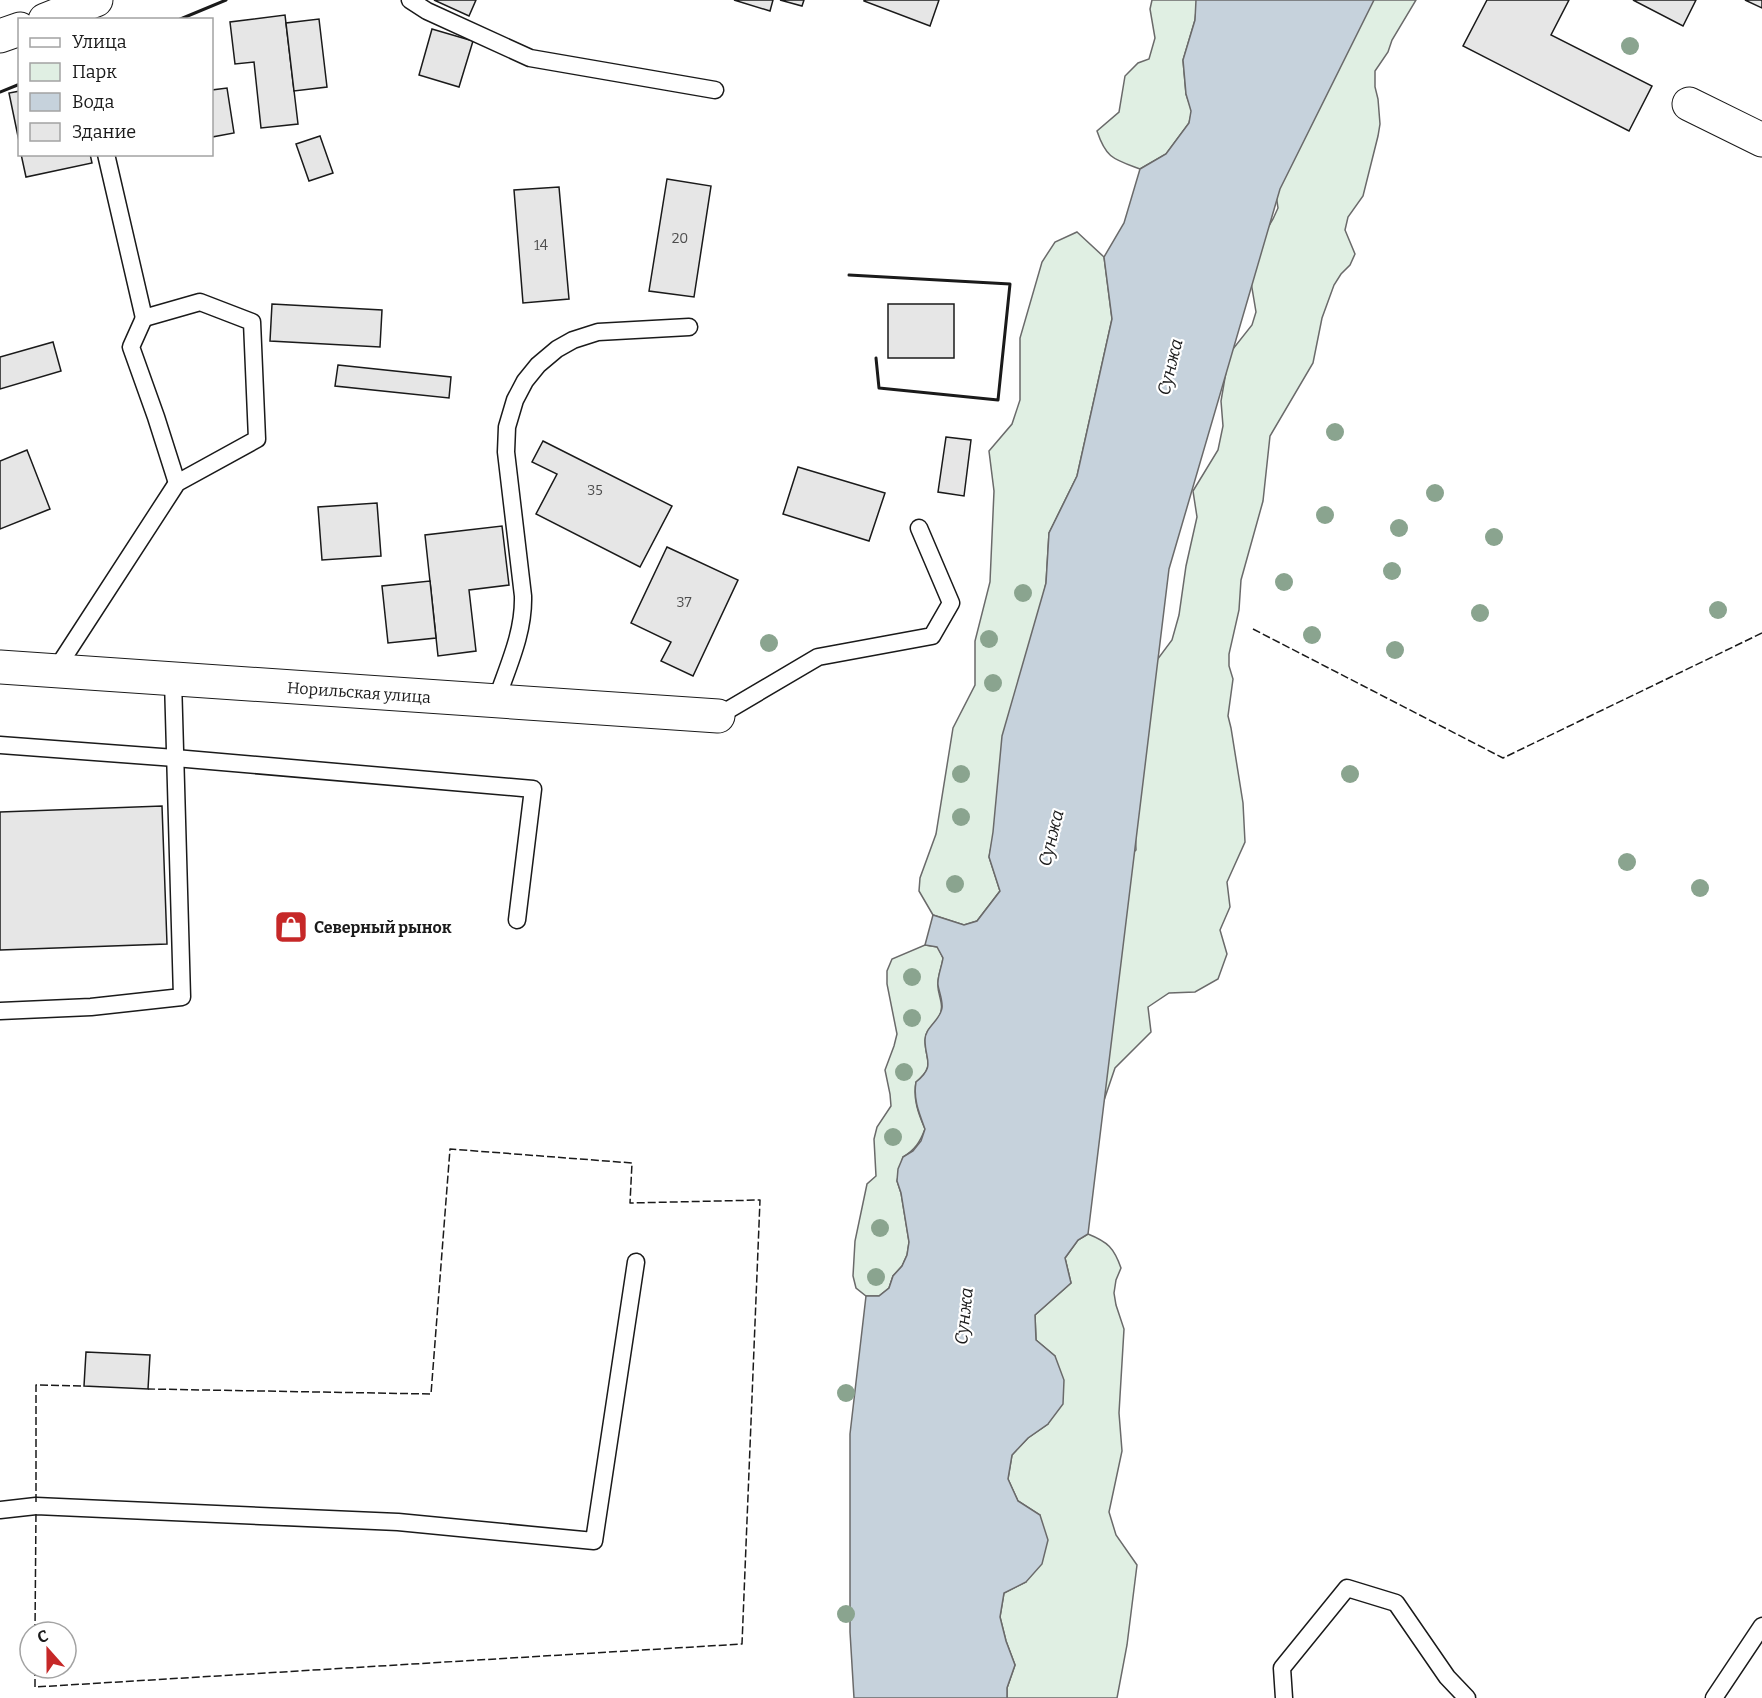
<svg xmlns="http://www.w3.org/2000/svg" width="1762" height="1698" font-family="Bitter,serif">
	<rect width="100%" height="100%" fill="#fff"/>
	<g fill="#e0efe3" stroke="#6a6a6a" stroke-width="1.5">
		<path d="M1152 0H1196L1197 2 1195 20 1183 60 1186 94 1192 111 1189 123 1166 154 1140 169C1113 159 1106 158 1097 131L1119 112 1125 76 1138 63 1149 59 1155 38 1150 9Z"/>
		<path d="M1356 0H1416L1392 40 1388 52 1375 71V87L1378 99 1380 124 1378 136 1363 196 1348 217 1345 230 1355 254 1350 265 1341 274 1334 285 1322 318 1313 363 1270 436 1263 501 1241 580 1239 610 1229 654V666L1233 679 1228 716 1231 728 1243 803 1245 842 1227 882 1230 907 1220 930 1227 954 1218 979 1195 992 1169 993 1148 1007 1151 1032 1115 1068 1099 1115 1119 866 1136 850 1135 824 1157 660 1172 640 1179 615 1186 566 1197 517 1193 491 1218 450 1223 426 1221 401 1229 354 1252 325 1256 312 1250 276 1260 241 1273 219 1278 208 1273 175Z"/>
		<path d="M1077 232 1104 257 1112 319 1077 476 1049 533 1046 583 989 857 1000 891 977 921 964 925 933 915 919 891 920 878 936 834 953 728 975 685V641L990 582 994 491 989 451 1012 424 1020 400V338L1042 262 1055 242Z"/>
		<path d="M925 945 938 947 943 958C942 965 939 973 938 981 936 994 946 1004 939 1017 935 1025 925 1029 925 1040 925 1060 936 1066 916 1082 913 1099 918 1113 925 1129 920 1142 915 1150 903 1157L897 1181 901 1193 909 1242 907 1255 902 1266 893 1276 889 1288 879 1296H866L856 1288 853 1276 855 1241 867 1184 876 1176 874 1139 877 1127 891 1106 890 1094 885 1070 894 1046 897 1034 887 984V971L892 959Z"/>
		<path d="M1088 1234C1108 1242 1114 1248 1121 1268L1116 1280 1114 1293 1116 1305 1124 1329 1119 1413 1122 1451 1109 1512 1116 1535 1137 1565 1127 1645 1117 1698H1007V1688L1015 1665 1006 1641 1000 1617 1004 1593 1026 1582 1040 1515 1018 1501 1008 1479 1012 1455 1028 1438 1048 1424 1055 1356 1036 1340 1035 1315 1071 1283 1065 1258 1078 1240Z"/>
	</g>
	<path fill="#c6d2dc" stroke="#6a6a6a" stroke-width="1.5" d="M1196 0H1374L1280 189 1169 569 1088 1234 1078 1240 1065 1258 1071 1283 1035 1315 1036 1340 1055 1356 1064 1380 1063 1404 1048 1424 1028 1438 1012 1455 1008 1479 1018 1501 1040 1515 1048 1540 1042 1564 1026 1582 1004 1593 1000 1617 1006 1641 1015 1665 1007 1688V1698H854L850 1632V1434L866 1296H879L889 1288 893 1276 902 1266 907 1255 909 1242 901 1193 897 1181 898 1169 903 1157 913 1151 921 1141 925 1129C919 1113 913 1099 916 1082 936 1066 925 1060 925 1040 925 1027 940 1021 942 1008 943 1001 939 992 938 985 937 977 942 966 943 958L937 947 925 945 933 915 964 925 977 921 1000 891 989 857 993 832 1002 736 1046 583 1049 533 1077 476 1112 319 1104 257 1124 223 1140 169 1166 154 1189 123 1191 111 1186 94 1183 60 1195 20Z"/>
	<g fill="#e6e6e6" stroke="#1a1a1a" stroke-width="1.5">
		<path d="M434 0H476L469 16Z"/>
		<path d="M734 0H773L770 11Z"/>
		<path d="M780 0H804L802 6Z"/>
		<path d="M864 0H939L930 26 864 1Z"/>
		<path d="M1487 0H1569L1551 35 1652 86 1629 131 1463 46Z"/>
		<path d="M1633 0H1696L1683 26Z"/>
		<path d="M1745 0H1762V8Z"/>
		<path d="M285 15 298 124 261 128 254 62 235 64 230 22Z"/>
		<path d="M319 19 327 87 294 91 286 23Z"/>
		<path d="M432 29 473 41 459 87 419 75Z"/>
		<path d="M227 88 234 133 212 137V90Z"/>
		<path d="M20 91V146L9 93Z"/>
		<path d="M320 136 333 173 309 181 296 144Z"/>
		<path d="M21 154H90L92 163 26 177Z"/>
		<path d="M667 179 711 186 694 297 649 291Z"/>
		<path d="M559 187 569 299 523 303 514 190Z"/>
		<path d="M272 304 382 310 380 347 270 341Z"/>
		<rect x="888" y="304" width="66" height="54"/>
		<path d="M53 342 61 371 0 389V357Z"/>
		<path d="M338 365 451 377 449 398 335 386Z"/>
		<path d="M946 437 971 440 964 496 938 492Z"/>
		<path d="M543 441 672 506 640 567 536 514 557 474 532 462Z"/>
		<path d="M27 450 50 509 0 529V461Z"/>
		<path d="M798 467 885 493 869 541 783 514Z"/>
		<path d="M377 503 381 556 322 560 318 507Z"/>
		<path d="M502 526 509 585 469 590 476 651 438 656 425 535Z"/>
		<path d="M667 547 738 580 693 676 661 661 671 642 631 623Z"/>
		<path d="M430 581 436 638 388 643 382 586Z"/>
		<path d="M162 806 167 944 0 950V812Z"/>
		<path d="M86 1352 150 1355 148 1389 84 1386Z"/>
	</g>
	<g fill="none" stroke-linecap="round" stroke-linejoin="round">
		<defs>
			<g id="lane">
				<path d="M410 0 427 11 530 58 715 90"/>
				<path d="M144 318 131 347 156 417 177 483"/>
				<path d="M55 671 177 483 257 439 252 322 200 302 144 318 106 154"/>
				<path d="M496 701C508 666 524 633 523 596L506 452 507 427 515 400 525 381 538 365 557 349 573 340 598 332 689 327"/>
				<path d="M718 716 818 657 932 636 951 603 919 528"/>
				<path d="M0 745 175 758 533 789 517 920"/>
				<path d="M0 1011 91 1007 182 997 173 680"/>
				<path d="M0 1510 36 1506 398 1522 594 1541 636 1262"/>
				<path d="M1284 1698 1282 1668 1347 1588 1396 1603 1447 1677 1467 1698"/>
				<path d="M1714 1698 1762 1626"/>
			</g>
			<g id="street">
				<path d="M1689 104 1762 140"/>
				<path d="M0 667 718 716"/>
			</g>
			<g id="primary">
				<path d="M45 20 96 0"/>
				<path d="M0 36 20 29"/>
			</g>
		</defs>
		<use href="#lane" stroke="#1a1a1a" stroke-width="19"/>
		<use href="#street" stroke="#1a1a1a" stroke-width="35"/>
		<use href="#primary" stroke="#1a1a1a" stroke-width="35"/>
		<use href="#lane" stroke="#fff" stroke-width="16"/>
		<use href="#street" stroke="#fff" stroke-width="33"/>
		<use href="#primary" stroke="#fff" stroke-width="33"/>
		<g stroke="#1a1a1a" stroke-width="1.5" stroke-dasharray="8 3" stroke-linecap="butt">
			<path d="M1253 629 1503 758 1762 633"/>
			<path d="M36 1502V1385L84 1386"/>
			<path d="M35 1632 36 1511"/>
			<path d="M35 1668V1687L742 1644 760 1200 630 1203 632 1163 450 1149 431 1394 148 1389"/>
		</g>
		<g stroke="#1a1a1a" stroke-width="3">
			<path d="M178 20 226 0"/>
			<path d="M0 92 20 84"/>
			<path d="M849 275 1010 284 998 400 879 388 876 358"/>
		</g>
	</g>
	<g fill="#8aa48f">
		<circle cx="1630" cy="46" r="9"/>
		<circle cx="1335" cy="432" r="9"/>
		<circle cx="1435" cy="493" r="9"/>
		<circle cx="1325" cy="515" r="9"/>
		<circle cx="1399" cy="528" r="9"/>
		<circle cx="1494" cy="537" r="9"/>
		<circle cx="1392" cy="571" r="9"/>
		<circle cx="1284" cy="582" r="9"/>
		<circle cx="1023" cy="593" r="9"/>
		<circle cx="1718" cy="610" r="9"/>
		<circle cx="1480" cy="613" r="9"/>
		<circle cx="1312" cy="635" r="9"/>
		<circle cx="989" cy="639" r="9"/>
		<circle cx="769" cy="643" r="9"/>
		<circle cx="1395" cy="650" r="9"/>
		<circle cx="993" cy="683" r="9"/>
		<circle cx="961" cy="774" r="9"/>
		<circle cx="1350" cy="774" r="9"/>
		<circle cx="961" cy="817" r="9"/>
		<circle cx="1627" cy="862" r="9"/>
		<circle cx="955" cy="884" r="9"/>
		<circle cx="1700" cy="888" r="9"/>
		<circle cx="912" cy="977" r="9"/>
		<circle cx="912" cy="1018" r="9"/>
		<circle cx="904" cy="1072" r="9"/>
		<circle cx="893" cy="1137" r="9"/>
		<circle cx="880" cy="1228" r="9"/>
		<circle cx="876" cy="1277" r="9"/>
		<circle cx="846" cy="1393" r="9"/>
		<circle cx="846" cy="1614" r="9"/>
	</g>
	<defs>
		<symbol id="shop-square" viewBox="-11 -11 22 22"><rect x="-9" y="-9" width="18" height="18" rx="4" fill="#c62828" stroke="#fff"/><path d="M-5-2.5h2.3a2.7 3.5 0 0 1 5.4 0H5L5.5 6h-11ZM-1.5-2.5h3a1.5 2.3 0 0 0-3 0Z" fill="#fff"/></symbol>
	</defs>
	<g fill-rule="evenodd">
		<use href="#shop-square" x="272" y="908" width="38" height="38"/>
	</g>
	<g text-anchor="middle" stroke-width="4.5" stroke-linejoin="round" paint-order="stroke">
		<g font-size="14" fill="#4d4d4d">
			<text x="680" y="243">20</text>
			<text x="541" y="250">14</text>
			<text x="595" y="495">35</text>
			<text x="684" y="607">37</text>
		</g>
		<g font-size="16" fill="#1a1a1a" stroke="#fff">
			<text transform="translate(359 692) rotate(4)" y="6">Норильская улица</text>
		</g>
		<g font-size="16" font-weight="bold" fill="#1a1a1a" stroke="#fff" text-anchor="start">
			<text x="314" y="933">Северный рынок</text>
		</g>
		<g font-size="18" font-style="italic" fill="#1a1a1a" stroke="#fff">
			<text transform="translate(1170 367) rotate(-76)" y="6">Сунжа</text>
			<text transform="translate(1051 838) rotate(-76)" y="6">Сунжа</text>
			<text transform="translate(964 1316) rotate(-84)" y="6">Сунжа</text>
		</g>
	</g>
	<rect x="18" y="18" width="195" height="138" fill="#ffffff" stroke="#a3a3a3" stroke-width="1.5"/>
	<rect x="30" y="38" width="30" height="9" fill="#ffffff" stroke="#a3a3a3" stroke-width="1.5"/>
	<text x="72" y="48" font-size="18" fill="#1a1a1a">Улица</text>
	<rect x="30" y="63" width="30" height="18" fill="#e0efe3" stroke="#a3a3a3" stroke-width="1.5"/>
	<text x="72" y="78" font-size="18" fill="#1a1a1a">Парк</text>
	<rect x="30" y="93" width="30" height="18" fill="#c6d2dc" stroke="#a3a3a3" stroke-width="1.5"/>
	<text x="72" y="108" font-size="18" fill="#1a1a1a">Вода</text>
	<rect x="30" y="123" width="30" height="18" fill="#e6e6e6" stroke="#a3a3a3" stroke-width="1.5"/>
	<text x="72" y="138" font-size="18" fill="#1a1a1a">Здание</text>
	<g transform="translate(48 1650) rotate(339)"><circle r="28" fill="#ffffff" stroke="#a3a3a3" stroke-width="1.5"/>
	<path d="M0-4.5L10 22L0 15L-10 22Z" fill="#c62828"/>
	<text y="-9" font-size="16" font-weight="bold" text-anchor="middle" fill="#1a1a1a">С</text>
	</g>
</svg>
